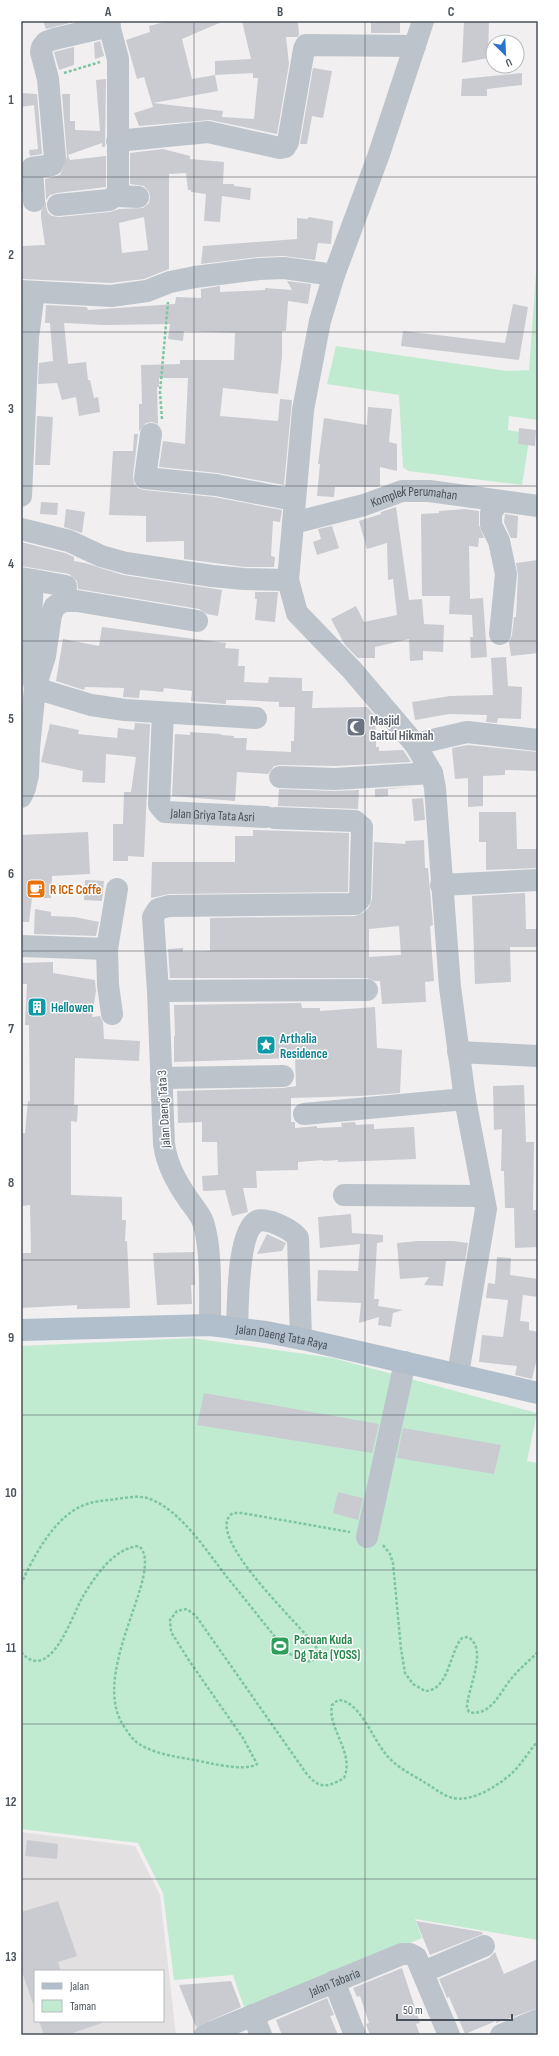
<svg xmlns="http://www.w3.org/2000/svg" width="559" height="2056" font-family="'Sofia Sans Condensed',sans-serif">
	<rect width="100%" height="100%" fill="#f1efef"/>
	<path fill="#e2e0e0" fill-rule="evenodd" d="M21 1832 135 1846 160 1895 176 2035H21ZM35 1971H163V2021H35Z"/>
	<g fill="#c1ebd1">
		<path d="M536 273H538V420L509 416 508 430 530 434 522 485 408 471 403 467 399 395 327 384 336 346 507 371 529 370Z"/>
		<path d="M192 1338 333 1358 537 1413 527 1461 538 1463V1940L415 1919 422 1938 245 2010 233 1975 174 1980 163 1893 138 1843 21 1829V1346Z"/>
	</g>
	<g fill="#c9cbd1" fill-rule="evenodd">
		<path d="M43 21H74V22L46 29Z"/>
		<path d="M168 21H224L182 39 192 79 215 75V61L251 59 242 21H298L299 35 297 37H286L289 64 277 134 210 120 139 126 134 113 153 107 144 77 137 79 126 40 150 32 149 26ZM253 73V78H258L254 119 222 117 223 111 153 103 218 91 215 75Z"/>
		<rect x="371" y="21" width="29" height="12"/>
		<path d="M464 21H489L488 58 462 63Z"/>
		<path d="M100 41 104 56 95 59 94 43Z"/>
		<path d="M74 47V65L59 70 54 52Z"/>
		<path d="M313 68 332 71 323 118 312 116 307 144H300Z"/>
		<path d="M522 73V85L487 89V96H461L462 79Z"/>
		<path d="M106 79 105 147H102V143L68 155 70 160 106 156V187L57 193 50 195 46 200 45 179 60 175 67 157 62 94H70V121H75V130L100 131 96 80Z"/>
		<path d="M21 93 37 94 42 154 30 156 29 150 38 149 34 105 21 107Z"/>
		<path d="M163 149 190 156V159L224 162 223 184H234V186L251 188 250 200 222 196 220 222 204 221 206 194 191 192V190H188L186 173 169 174V269L144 279 110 283 22 279V246L45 245 41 217V211L46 201V207L48 213 52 216 59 217 110 212 119 209 143 208 149 203 150 197 149 192 144 186 130 184V153ZM144 217 148 250 122 253 119 223Z"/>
		<path d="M308 217 333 221 331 244 318 243 315 260 284 256 258 257 201 264 203 246 297 239V218L308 219Z"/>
		<path d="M287 281 311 284 308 304 288 301 286 331H282V356L278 394 223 388 220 416 278 421 280 399 292 400 284 485 218 473 159 467 163 441 185 444 188 378H159V387H157L158 424 152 422 146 423 139 431V404H142L141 365 180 364V360H234L235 333 184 331 183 341 168 339 170 324 104 325 64 323 68 364 86 362 88 380H90L94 398 98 397 100 412 79 416 76 397 62 400 57 383 38 384 39 363 53 361 50 323H45L46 305 87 307 88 310 175 304 176 297 201 298V289L220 286V292L265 290V288L292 290Z"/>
		<path d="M513 304 528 307 519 360 401 346 403 331 505 343Z"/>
		<path d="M368 407 392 409 389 442 397 444V471L380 467V486L377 487H335L334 497 317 496 320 464H318L324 418 367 425Z"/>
		<path d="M37 416 53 417 50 465H35Z"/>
		<path d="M519 428 536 430 535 446 518 444Z"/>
		<path d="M134 434H138L133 476 134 483 138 488 144 490 214 497 282 510 280 522 273 521 271 556 275 557 274 567H245L184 559V541L146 542V516L109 515 113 451H133Z"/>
		<path d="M41 502 58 503 57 515 40 514Z"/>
		<path d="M396 507 409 600 422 599 424 624 444 625 443 652 423 651V660L410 661 409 639 375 647V658H358L345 645 331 619 356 606 364 622 397 615 393 579 388 580 387 543 367 549 359 521 381 514V512Z"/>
		<path d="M66 509 85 512 82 533 64 527Z"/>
		<path d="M465 509 479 511V525L484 538H479L478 547 469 546 470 599 483 598 487 657 471 658 470 637H473L472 615 449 614 450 596H422L421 514 439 513V511Z"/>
		<path d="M505 514 518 516 517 538H511L504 522Z"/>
		<path d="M332 526 339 548 317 555 313 542 321 539 318 529Z"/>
		<path d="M21 542 65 553 74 557V561L85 563 123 575 222 590 218 616 207 614 199 609 78 589 77 581 69 574 21 566Z"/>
		<path d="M538 560V653L511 656 509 642 512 635 514 617H516L518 575 516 563Z"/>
		<path d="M255 592H278L275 622 255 620 257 599H255Z"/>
		<path d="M102 627 226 643 225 648 239 649 238 666H245L244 682 268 683 269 677 302 678V691H313L312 708 367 707 375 716 376 747H379V751L403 750 411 762 335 766 280 765 274 766 268 774 237 772 235 801 172 796 175 734 190 735V732L221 734V735L234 736V738H247L246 750 291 752V741H294L295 707H279V702L242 700H226V704L191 701 192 691 164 688 163 692 140 690 139 698 123 697 124 688 85 687 84 690 56 681 63 639 99 646Z"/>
		<path d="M506 657 508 686 522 687 521 719 498 718 497 723 486 722 487 715 449 714 415 720 412 702 450 696 493 695 491 658Z"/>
		<path d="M135 723 150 724 144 857 128 856V861H113V824H123L124 792H131L136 757 106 754 105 783 82 782 83 771 41 762 50 724 79 730 78 734 117 738 118 728 134 730Z"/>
		<path d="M468 745 538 752V771L505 770V775L483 776V806L468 807V778L455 779 452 748Z"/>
		<path d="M414 787 388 789V796L375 797V789Z"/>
		<path d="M279 789 335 791 359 790 358 809 278 806Z"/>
		<path d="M423 798 425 820 414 821 412 799Z"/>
		<path d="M479 812H516L517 849H537V868L486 870V842H479Z"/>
		<path d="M253 830 349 833 348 892 169 894 151 898 152 862H235V836H253Z"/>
		<path d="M88 832 90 874 52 876 51 898H32L29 922H21V835Z"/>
		<path d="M424 840 425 868H428L433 925 430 926 434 981 425 982 426 1002 382 1004 380 981H375L367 978H170L168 949 183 948V952L210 951V918L355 916 363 913 369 907 372 899 374 842 406 844 405 841ZM399 926 401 955 369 957V929Z"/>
		<path d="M85 880 104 881 102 901 84 900Z"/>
		<path d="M525 893 526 929H538V947H510L511 982 475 984 472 896Z"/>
		<path d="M35 909 51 912V916L75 917 99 922 96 936 34 934Z"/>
		<path d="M53 962V973L95 980 96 991 92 1017 100 1016 103 1022 104 1039 140 1041 139 1061 75 1058 74 1105H78L77 1122 71 1121V1195L122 1197V1220H126L125 1241H127L130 1308 77 1309V1305L21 1308V1253H31L30 1205 21 1206V1133H25L28 1101H30L29 1025H25L27 984H21V963Z"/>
		<path d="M301 1003 302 1008H320V1011L375 1007 377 1048 402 1050 400 1093 360 1096 291 1098V1122H295V1128L317 1126V1128L342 1127 341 1123 355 1122 356 1125 374 1124V1129L414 1127 416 1159 338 1162V1160L323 1161V1160L298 1162V1170L256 1171 257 1188H243L248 1212 232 1216 225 1190 203 1191 202 1176 218 1175 217 1142H202V1122L178 1123 177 1091 283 1088 296 1086 295 1058 174 1062V1036H175L174 1005Z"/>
		<path d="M524 1085 526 1142H534L533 1210H538V1247L515 1248 514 1208H505L504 1171H501L502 1129 494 1130 493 1086Z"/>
		<path d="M351 1214 352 1233 383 1235V1242L377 1243 374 1299H379L378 1306 403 1310 393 1313 391 1327 378 1325 379 1317 359 1323 361 1303 317 1301 318 1270 358 1271 360 1244 320 1248 318 1217Z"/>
		<path d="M267 1234 286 1243 282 1251 257 1254Z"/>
		<path d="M418 1241H453L468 1243 465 1261H446L443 1286 424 1285 429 1277 400 1279 397 1243Z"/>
		<path d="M194 1252 195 1285H191L192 1304 157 1305 153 1253Z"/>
		<path d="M497 1257 511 1258 510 1275 538 1279V1297L523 1295 520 1321 529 1322V1330L538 1332V1354L532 1379 515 1375 517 1366 479 1362 482 1335 503 1337 508 1300 486 1298 488 1283 495 1284Z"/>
		<path d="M204 1393 379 1424 372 1453 197 1425Z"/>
		<path d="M403 1428 501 1445 494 1474 397 1458Z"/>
		<path d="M338 1492 363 1498 358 1520 333 1513Z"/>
		<path d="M27 1840 58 1844 57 1859 25 1856Z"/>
		<path d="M58 1901 77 1956 58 1962 61 1971H35V2004H33L21 1969V1912Z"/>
		<path d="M416 1921 482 1932 483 1934 430 1955Z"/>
		<path d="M495 1952 504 1974 538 1959V2008L496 2023V2021L465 2034 449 1997 447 1998 439 1979 489 1958Z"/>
		<path d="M402 1968 420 2023 416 2024 420 2035H370L366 2024 369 2023 360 1996 357 1997 353 1988Z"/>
		<path d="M231 1981 241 2007 196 2027 179 1985Z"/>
		<path d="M327 1998 334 2015 330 2016 338 2035H282L276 2020Z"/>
		<path d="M39 2021H102V2023L67 2035H44Z"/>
	</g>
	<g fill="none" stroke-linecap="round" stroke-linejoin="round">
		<g stroke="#7dc6a1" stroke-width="2.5" stroke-dasharray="3 2" stroke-linecap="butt">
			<path d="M64 73 100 62"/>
			<path d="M162 419 160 392 168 302"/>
			<path d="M383 1545 390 1554 393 1563 401 1649 405 1673 413 1684 425 1691C447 1691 450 1656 459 1642L462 1638 468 1637C489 1649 467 1689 467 1708L469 1712C491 1717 500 1692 511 1679 519 1669 529 1661 538 1652"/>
			<path d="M21 1584C34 1556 54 1517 84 1505 92 1502 100 1501 108 1500 122 1499 137 1494 150 1499 180 1510 207 1551 226 1576 246 1600 265 1625 285 1649 294 1658 307 1668 318 1656L316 1647C304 1628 200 1534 233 1513H242L350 1532"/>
			<path d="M21 1652C50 1685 72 1616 82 1598 94 1578 113 1548 139 1546 167 1571 86 1674 125 1728 129 1734 133 1740 139 1744 155 1754 177 1757 195 1760 209 1763 245 1772 257 1764L243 1738 190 1662 171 1632 170 1620 177 1611 187 1609 196 1616 306 1773C319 1789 327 1788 344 1778 355 1753 327 1728 332 1705L338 1700C359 1700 373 1739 385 1753 394 1766 411 1774 424 1782 433 1787 443 1796 453 1798 473 1802 497 1786 511 1774 521 1765 529 1751 538 1741"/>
		</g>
		<g stroke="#bcc3ca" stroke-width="22">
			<path d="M423 21 378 157 334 275 320 321 303 410 288 580 297 613 352 670 415 744 432 773 435 788 450 987 465 1099 486 1209 458 1374"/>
			<path d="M117 141 208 132 280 148 285 147 288 142 304 49 306 45 415 46"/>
			<path d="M118 196 138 197"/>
			<path d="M34 201 32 168 52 165 55 158 48 79 41 52 42 47 46 42 54 39 110 26"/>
			<path d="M58 205 109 200 118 194V59L108 21"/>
			<path d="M21 291 111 296 147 291 170 282 195 277 259 269 284 268 334 275"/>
			<path d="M151 434 145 478 216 485 294 500"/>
			<path d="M21 496 28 337 34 292"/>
			<path d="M499 501 491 513V525L499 541 506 574 500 634"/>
			<path id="s1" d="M293 523 364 505 402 491H429L538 506"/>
			<path d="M21 529 69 541 101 556 126 563 212 576 244 579 288 580"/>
			<path d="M21 578 33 580 29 655 35 688 91 705 125 710 256 718"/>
			<path d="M33 580 66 586 64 601"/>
			<path id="s2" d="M163 713 159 805 165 812 266 817"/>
			<path d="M415 744 467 732 538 740"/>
			<path d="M280 777 335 779 432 773"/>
			<path d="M21 797 25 788 28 775 29 748 35 688 45 656 51 615 55 606 64 601H77L197 621"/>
			<path d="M441 885 538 880"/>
			<path d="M21 946 107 949 117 889"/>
			<path d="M107 949 108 985 112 1014"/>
			<path d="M158 991 367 990"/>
			<path d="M458 1052 538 1056"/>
			<path d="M161 1078 283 1076"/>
			<path d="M304 1114 465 1099"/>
			<path d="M344 1195 483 1196"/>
			<path d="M210 1325C210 1297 212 1248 203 1222 200 1214 193 1206 188 1199 176 1181 167 1165 164 1144L158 991 153 917 158 909 169 906 355 904 360 899 362 827 355 821 275 818"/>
			<path d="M237 1329C238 1307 237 1232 257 1221 261 1219 267 1221 272 1222 280 1225 293 1231 298 1238L301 1339"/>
			<path d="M367 1537 405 1362"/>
			<path d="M423 1972 484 1946"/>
			<path d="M334 1981 355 2035"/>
			<path d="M253 2015 261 2035"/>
			<path id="s3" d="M205 2035 402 1954H410L416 1957 449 2035"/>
			<path d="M501 2035 538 2020"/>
		</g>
		<path stroke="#b1becb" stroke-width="22" id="s4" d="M21 1330 210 1325 266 1332 307 1340 538 1393"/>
	</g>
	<path fill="none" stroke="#49525b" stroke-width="1" stroke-opacity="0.55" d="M194 21V2035M365 21V2035M21 177H538M21 332H538M21 486H538M21 641H538M21 796H538M21 951H538M21 1105H538M21 1260H538M21 1415H538M21 1570H538M21 1724H538M21 1879H538"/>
	<defs>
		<symbol id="mosque-square" viewBox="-11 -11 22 22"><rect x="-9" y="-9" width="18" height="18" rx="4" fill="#6b7280" stroke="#fff"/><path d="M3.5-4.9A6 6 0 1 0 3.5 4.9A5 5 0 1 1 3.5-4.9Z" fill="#fff"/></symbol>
		<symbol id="cafe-square" viewBox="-11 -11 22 22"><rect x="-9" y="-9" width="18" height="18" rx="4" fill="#e8710a" stroke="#fff"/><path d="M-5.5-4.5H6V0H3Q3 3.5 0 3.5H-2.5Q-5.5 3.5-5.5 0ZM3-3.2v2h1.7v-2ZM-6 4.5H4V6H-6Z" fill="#fff"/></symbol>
		<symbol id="building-square" viewBox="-11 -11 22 22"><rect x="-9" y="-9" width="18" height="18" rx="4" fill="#0f9aa8" stroke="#fff"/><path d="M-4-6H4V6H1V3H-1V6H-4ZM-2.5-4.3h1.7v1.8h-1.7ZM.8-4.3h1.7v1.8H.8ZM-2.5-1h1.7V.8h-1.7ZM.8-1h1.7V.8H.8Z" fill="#fff"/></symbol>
		<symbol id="sight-square" viewBox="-11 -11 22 22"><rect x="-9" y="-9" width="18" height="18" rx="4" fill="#0f9aa8" stroke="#fff"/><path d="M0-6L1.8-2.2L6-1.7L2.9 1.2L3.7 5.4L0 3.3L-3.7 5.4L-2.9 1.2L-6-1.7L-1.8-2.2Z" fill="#fff"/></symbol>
		<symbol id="stadium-square" viewBox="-11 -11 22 22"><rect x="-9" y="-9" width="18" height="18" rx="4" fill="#2e9e5b" stroke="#fff"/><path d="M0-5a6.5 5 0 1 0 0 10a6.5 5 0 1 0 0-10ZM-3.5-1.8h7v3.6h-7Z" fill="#fff"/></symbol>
	</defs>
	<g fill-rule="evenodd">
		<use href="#mosque-square" x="345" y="716" width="22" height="22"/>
		<use href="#cafe-square" x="25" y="878" width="22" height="22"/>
		<use href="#building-square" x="26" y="996" width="22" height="22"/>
		<use href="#sight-square" x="255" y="1034" width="22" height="22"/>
		<use href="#stadium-square" x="269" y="1635" width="22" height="22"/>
	</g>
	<g text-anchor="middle" stroke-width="3" stroke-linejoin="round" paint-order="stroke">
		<g font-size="13" fill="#49525b" stroke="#fff">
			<text dy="5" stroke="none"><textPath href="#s1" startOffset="125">Komplek Perumahan</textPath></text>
			<text dy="5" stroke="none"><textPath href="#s2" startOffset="149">Jalan Griya Tata Asri</textPath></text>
			<text transform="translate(163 1109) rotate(-93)" y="5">Jalan Daeng Tata 3</text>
			<text dy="5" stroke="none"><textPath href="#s4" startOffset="262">Jalan Daeng Tata Raya</textPath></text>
			<text dy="5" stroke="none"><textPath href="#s3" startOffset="140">Jalan Tabaria</textPath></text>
		</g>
		<g font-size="13" font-weight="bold" fill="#5b616d" stroke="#fff" text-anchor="start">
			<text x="370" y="725">Masjid<tspan x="370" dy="15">Baitul Hikmah</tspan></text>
		</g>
		<g font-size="13" font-weight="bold" fill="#c56008" stroke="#fff" text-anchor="start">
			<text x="50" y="894">R ICE Coffe</text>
		</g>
		<g font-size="13" font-weight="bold" fill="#0d838f" stroke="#fff" text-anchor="start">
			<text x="51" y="1012">Hellowen</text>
			<text x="280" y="1043">Arthalia<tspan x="280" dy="15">Residence</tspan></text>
		</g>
		<g font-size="13" font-weight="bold" fill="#27864d" stroke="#fff" text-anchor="start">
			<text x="294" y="1644">Pacuan Kuda<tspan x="294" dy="15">Dg Tata (YOSS)</tspan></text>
		</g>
	</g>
	<rect width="559" height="2056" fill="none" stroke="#ffffff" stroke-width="44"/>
	<rect x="34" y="1970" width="130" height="52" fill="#ffffff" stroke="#b6babd"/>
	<rect x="42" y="1983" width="20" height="6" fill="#b1becb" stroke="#b6babd"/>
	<text x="70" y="1990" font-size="12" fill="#49525b">Jalan</text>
	<rect x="42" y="2000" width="20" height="12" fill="#c1ebd1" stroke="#b6babd"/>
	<text x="70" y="2010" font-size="12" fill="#49525b">Taman</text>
	<g transform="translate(505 54) rotate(156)"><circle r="19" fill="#ffffff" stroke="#b6babd"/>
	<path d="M0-3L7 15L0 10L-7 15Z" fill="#2a73d0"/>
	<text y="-6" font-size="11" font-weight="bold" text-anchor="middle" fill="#49525b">U</text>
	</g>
	<path d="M397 2014v6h115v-6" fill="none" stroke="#49525b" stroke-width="2"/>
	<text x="403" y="2014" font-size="12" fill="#49525b" stroke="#ffffff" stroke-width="3" paint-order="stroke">50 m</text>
	<rect x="22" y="22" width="515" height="2012" fill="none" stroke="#49525b" stroke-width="1.5"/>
	<g font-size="13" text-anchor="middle" font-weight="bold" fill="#49525b">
		<text x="108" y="16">A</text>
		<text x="280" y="16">B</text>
		<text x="451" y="16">C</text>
		<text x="11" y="104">1</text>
		<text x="11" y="259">2</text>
		<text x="11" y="413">3</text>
		<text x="11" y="568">4</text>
		<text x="11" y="723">5</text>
		<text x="11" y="878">6</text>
		<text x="11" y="1033">7</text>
		<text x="11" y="1187">8</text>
		<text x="11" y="1342">9</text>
		<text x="11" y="1497">10</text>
		<text x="11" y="1652">11</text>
		<text x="11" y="1806">12</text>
		<text x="11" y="1961">13</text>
	</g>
</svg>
